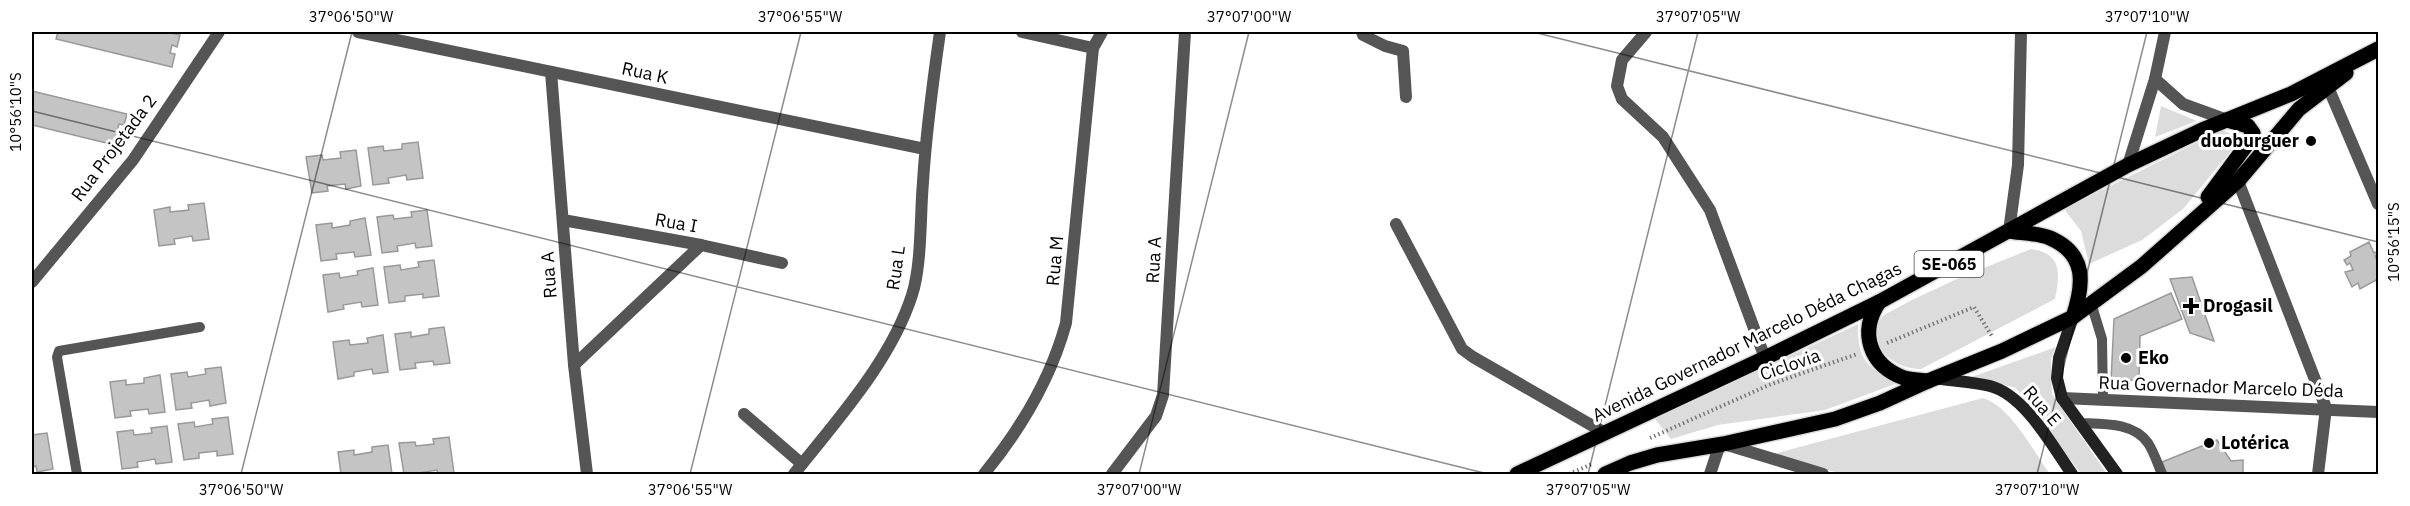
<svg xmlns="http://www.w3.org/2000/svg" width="2410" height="506" font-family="'IBM Plex Sans',sans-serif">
	<rect width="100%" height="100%" fill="#fff"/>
	<g fill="#dcdcdc">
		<path d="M2161 106 2197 121 2155 137Z"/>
		<path d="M2222 130 2231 134 2235 142 2230 152 2183 209 2142 240 2089 264 2081 231 2064 209Z"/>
		<path d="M2031 249C2062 253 2060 274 2055 299L1921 369C1896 369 1875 352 1874 327L1884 315 1912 300 1959 278Z"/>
		<path d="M1858 324C1857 360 1868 369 1898 383L1825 410 1718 425 1671 439 1655 419Z"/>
		<path d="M2056 347 2051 359 2052 394 2107 474H2081L2016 388 1994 382 1966 379Z"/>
		<path d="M1983 398C2011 407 2033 451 2050 474H1842L1773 454Z"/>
	</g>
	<g fill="#c4c4c4" stroke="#999" stroke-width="1.5">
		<path d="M58 32H167L180 35 177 47 172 45 170 53 175 54 172 67 56 39Z"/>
		<path d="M32 91 127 114 124 125 119 124 117 131 122 132 119 146 32 125Z"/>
		<path d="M418 142 423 178 407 180 406 175 388 178 389 183 373 185 368 148 383 146 384 151 402 149V144Z"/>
		<path d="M356 150 361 186 346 189 345 184 327 186 328 191 312 193 306 157 322 155 323 160 341 158 340 152Z"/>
		<path d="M204 203 209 239 193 241 192 236 174 239 175 244 159 246 154 210 170 207V212L189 210 188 205Z"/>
		<path d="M427 210 432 246 416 248 415 243 397 246 398 251 382 253 377 217 393 215 394 219 412 217 411 212Z"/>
		<path d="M365 218 371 255 355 257 354 252 336 254 337 259 321 261 316 225 332 223V228L350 225V221Z"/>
		<path d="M2369 242 2374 253 2378 251V254L2375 256 2378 263V279L2360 289 2358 283 2352 287 2345 272 2353 270 2350 263 2347 265 2344 260 2351 256 2350 252Z"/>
		<path d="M434 260 439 296 423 298V294L405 296V301L389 303 384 267 400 265 401 270 419 267 418 262Z"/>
		<path d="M373 268 378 305 362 307 361 302 343 305 344 309 328 312 323 275 339 273 340 278 358 275 357 271Z"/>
		<path d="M2192 277 2214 341 2190 333 2170 279Z"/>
		<path d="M2171 293 2182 319 2140 336 2139 380 2111 381 2114 319Z"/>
		<path d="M444 327 450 363 434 365 433 361 415 363 416 368 400 370 395 334 411 332V337L429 334V329Z"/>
		<path d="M383 335 388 372 373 374 372 369 354 372V376L338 379 333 342 349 340 350 345 368 343 367 338Z"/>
		<path d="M221 367 226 403 210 406 209 400 191 403 192 408 176 410 171 374 187 372 188 377 206 374 205 369Z"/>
		<path d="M160 375 165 412 149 414 148 409 130 411 131 416 115 418 110 382 126 380V385L144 383V378Z"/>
		<path d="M228 417 233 454 217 456V451L199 453V458L184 460 178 424 194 422 195 427 213 424 212 419Z"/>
		<path d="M167 426 172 462 156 464 155 459 137 462 138 467 122 469 117 432 133 430 134 435 152 433 151 428Z"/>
		<path d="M47 433 53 469 37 472 36 466 32 467V435Z"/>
		<path d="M449 437 454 473 438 474 437 470 419 473 420 474H404L399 443 415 442 416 446 434 444 433 439Z"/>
		<path d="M2217 440 2231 461 2243 460V474H2167L2162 462Z"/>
		<path d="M388 445 392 474H341L338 452 354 450V455L372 452V447Z"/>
	</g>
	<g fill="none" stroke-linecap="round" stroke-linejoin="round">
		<defs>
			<g id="primary">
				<path d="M2208 197 2245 147 2253 133 2248 126 2227 120"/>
				<path d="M2009 231C2021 233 2038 233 2050 238 2087 254 2084 284 2073 317"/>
				<path d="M1879 302C1859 332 1869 365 1904 378 1911 380 1920 380 1928 381"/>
				<path d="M1517 474 1765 358 1879 302 2128 165 2202 130 2291 94 2378 49"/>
				<path d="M1605 474 1630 463 1657 455 1723 444 1835 419 1880 403 1928 381 2002 351 2073 317 2142 266 2238 181 2299 109 2346 73"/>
			</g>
		</defs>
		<use href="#primary" stroke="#dbdbdb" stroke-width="18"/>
		<g stroke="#777" stroke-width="4" stroke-dasharray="1.5 3" stroke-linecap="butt">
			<path d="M1887 343 1974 307 1993 338"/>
			<path d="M1650 438 1769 385 1857 354"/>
			<path d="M1569 474 1592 464"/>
		</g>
		<g stroke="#555" stroke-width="10">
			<path d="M2091 303 2102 339 2103 400"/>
			<path d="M2080 423C2103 424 2133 422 2148 443 2154 452 2158 465 2162 474"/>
			<path d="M77 474 57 357 59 351 200 327"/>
		</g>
		<g stroke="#555" stroke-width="12">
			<path d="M358 32 925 149"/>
			<path d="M1022 32 1093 48"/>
			<path d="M1362 32 1363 35 1385 46 1403 51 1406 97"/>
			<path d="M1646 32 1622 60 1617 86 1622 99 1663 137 1710 210 1765 358"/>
			<path d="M551 72 574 365 587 474"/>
			<path d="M2155 79 2183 104 2227 120"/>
			<path d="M2328 87 2378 204"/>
			<path d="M2128 165 2155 79 2165 32"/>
			<path d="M2238 181 2326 408 2318 474"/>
			<path d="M563 220 701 245 782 263"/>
			<path d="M1396 224 1462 349 1473 357 1605 433"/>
			<path d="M2009 231 2018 165 2021 32"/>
			<path d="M32 282 133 160 219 32"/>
			<path d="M574 365 701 245"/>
			<path d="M2062 398 2378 412"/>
			<path d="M744 414 802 464"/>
			<path d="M1724 444 1823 474"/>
			<path d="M794 474C836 421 891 361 912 295 922 264 920 215 923 182 926 131 933 81 940 32"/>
			<path d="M984 474C1020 430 1051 378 1066 323L1093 48 1102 32"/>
			<path d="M1112 474 1156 416 1163 395 1185 32"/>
			<path d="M1710 474 1720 444"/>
		</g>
		<g stroke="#222" stroke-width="12">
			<path d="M2073 317 2059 358 2057 378 2062 398 2117 474"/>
			<path d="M1934 378C1953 381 1973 382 1990 386 2025 395 2053 447 2072 474"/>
		</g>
		<use href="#primary" stroke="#000" stroke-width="15"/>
	</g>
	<path fill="none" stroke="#000" stroke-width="1.5" stroke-opacity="0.45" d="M1533 32 2378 242M32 111 1488 474M241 474 352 32M690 474 801 32M1139 474 1249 32M1588 474 1698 32M2037 474 2147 32"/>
	<g fill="#000" stroke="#fff" stroke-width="2">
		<circle cx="2311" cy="141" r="6"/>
		<path d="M2188 297h6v6h6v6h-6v6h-6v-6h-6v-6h6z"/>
		<circle cx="2126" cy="358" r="6"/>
		<circle cx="2209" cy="443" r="6"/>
	</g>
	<g text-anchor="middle" stroke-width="6" stroke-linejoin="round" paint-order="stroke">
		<rect fill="#fff" stroke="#4c4c4c" stroke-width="1.5" x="1914.5" y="251" width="69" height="26" rx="4.5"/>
		<g font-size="16" font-weight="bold" fill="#000">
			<text x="1949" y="270">SE-065</text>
		</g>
		<g font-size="18" fill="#000" stroke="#fff">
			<text transform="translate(645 73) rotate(12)" y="6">Rua K</text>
			<text transform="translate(114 148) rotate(-53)" y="6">Rua Projetada 2</text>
			<text transform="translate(676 223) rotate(10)" y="6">Rua I</text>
			<text transform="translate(1154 260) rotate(-87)" y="6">Rua A</text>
			<text transform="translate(1055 261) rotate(-85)" y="6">Rua M</text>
			<text transform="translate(896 268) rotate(-82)" y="6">Rua L</text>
			<text transform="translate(549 275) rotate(-94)" y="6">Rua A</text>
			<text transform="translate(1747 342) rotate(-26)" y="6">Avenida Governador Marcelo Déda Chagas</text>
			<text transform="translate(1790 365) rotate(-19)" y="6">Ciclovia</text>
			<text transform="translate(2221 387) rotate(2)" y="6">Rua Governador Marcelo Déda</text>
			<text transform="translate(2042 406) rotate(49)" y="6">Rua E</text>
		</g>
		<g font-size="18" font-weight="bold" fill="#000" stroke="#fff" text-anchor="start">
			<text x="2299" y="147" text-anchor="end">duoburguer</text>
			<text x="2203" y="312">Drogasil</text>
			<text x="2138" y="364">Eko</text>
			<text x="2221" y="449">Lotérica</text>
		</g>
	</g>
	<rect width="2410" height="506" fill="none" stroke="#ffffff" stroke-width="66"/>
	<rect x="33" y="33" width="2344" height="440" fill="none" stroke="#000" stroke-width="2"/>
	<g font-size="15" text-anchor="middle" fill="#000">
		<text x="351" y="22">37°06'50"W</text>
		<text x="800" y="22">37°06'55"W</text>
		<text x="1249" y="22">37°07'00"W</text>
		<text x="1698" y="22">37°07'05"W</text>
		<text x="2147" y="22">37°07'10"W</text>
		<text transform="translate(16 112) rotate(-90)" y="5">10°56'10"S</text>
		<text transform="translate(2394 242) rotate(-90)" y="5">10°56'15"S</text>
		<text x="241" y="495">37°06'50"W</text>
		<text x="690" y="495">37°06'55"W</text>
		<text x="1139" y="495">37°07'00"W</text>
		<text x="1588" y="495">37°07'05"W</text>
		<text x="2037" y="495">37°07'10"W</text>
	</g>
</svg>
